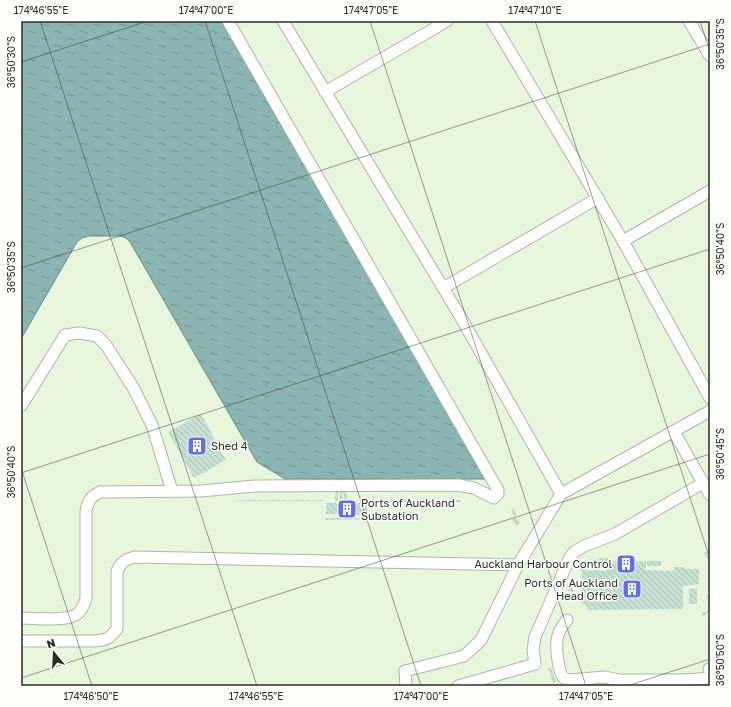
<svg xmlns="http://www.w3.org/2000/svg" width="731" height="707" font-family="'Golos Text',sans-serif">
	<defs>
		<pattern id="water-ripples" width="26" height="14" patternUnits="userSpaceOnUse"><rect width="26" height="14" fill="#8ab5b2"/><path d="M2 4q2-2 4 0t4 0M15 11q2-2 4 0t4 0" fill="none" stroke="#719491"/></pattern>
		<pattern id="building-back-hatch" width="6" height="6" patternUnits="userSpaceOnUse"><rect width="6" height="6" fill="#c6e1d2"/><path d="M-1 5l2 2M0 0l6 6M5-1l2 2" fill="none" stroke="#aac1b4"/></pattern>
	</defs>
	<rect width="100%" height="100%" fill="#e8f6de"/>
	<path fill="url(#water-ripples)" stroke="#6d8d88" d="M21 21H221L485 479H285L257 462 130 242 126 238 120 236H88L82 238 77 242 21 339Z"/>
	<g fill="url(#building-back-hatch)">
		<path d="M201 414 226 460 194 478 168 432Z"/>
		<path d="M338 489V501H335V490Z"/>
		<path d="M340 490H343L342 501H340Z"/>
		<rect x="344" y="490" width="3" height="11"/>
		<path d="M238 500H322V501H239Z"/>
		<rect x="380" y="500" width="81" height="2"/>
		<path d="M326 503H367V515L326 514Z"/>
		<path d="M513 508 517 515 514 516 511 509Z"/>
		<path d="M516 517 520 523 517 526 512 519Z"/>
		<path d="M325 518H374V519L325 520Z"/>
		<path d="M707 551 710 556V563L704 553Z"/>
		<path d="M608 558V562L646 561V570L674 571V567H684V569H699V584L683 586V608L681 609 586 610V604H581V595L579 596V593H582V571H580V568H587V571L596 570V568H600V571H606V566H593V559Z"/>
		<rect x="647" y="561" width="14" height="5"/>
		<path d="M569 584 574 591 571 593 566 587Z"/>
		<path d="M697 588V604H689V589Z"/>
		<path d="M710 594V603L706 596Z"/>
		<path d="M709 610 710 612 703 616 702 613Z"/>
		<path d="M551 667 556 682 553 683 548 668Z"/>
	</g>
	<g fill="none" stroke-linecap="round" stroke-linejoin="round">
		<defs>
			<g id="minor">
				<path d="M283 21 460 316 561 494"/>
				<path d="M492 21 623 241"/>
				<path d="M689 21 710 56"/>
				<path d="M325 92 447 21"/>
				<path d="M710 191 623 241 710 398"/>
				<path d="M443 288 598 198"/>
				<path d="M21 406 65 335 79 333 97 336 106 345 134 389 152 425 172 491"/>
				<path d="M674 432 710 495"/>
				<path d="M21 618C35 618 66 622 77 614 82 611 84 604 86 599V511C88 501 91 496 100 492L201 491 255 486 458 485 474 488 494 498 498 494V490L228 21"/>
				<path d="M567 620C562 626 558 632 557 640 556 648 558 673 564 678 566 679 568 679 570 680L605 677 619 680H685"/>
				<path d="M21 641H94C107 640 109 639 117 629V571C121 562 126 559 135 557L518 565 561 494 710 411"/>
				<path d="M709 669 710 670"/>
				<path d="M678 682 685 680 710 678"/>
				<path d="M406 686 405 671 464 656 481 640 518 565"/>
				<path d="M458 686 535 664 533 650 535 637 569 559 574 552 584 546 615 534 703 483"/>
			</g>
		</defs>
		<use href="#minor" stroke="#abb9a3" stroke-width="13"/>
		<use href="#minor" stroke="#fff" stroke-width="11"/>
	</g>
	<path fill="none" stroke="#2a2f26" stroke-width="1" stroke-opacity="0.45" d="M40 21 257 686M205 21 421 686M370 21 586 686M535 21 710 559M700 21 710 52M21 62 148 21M21 268 710 44M21 468 92 686M21 473 710 249M21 678 710 454M627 686 710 659"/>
	<defs>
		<symbol id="building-square" viewBox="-11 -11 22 22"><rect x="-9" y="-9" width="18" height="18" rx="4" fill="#636ee7" stroke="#fcfffa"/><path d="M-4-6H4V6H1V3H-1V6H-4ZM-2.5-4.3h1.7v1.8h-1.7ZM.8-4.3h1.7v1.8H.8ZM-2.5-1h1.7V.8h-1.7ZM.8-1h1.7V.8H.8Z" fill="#fff"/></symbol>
	</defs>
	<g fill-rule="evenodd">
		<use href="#building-square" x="186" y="435" width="22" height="22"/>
		<use href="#building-square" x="336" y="498" width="22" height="22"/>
		<use href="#building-square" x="615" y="553" width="22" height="22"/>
		<use href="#building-square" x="621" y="578" width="22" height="22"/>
	</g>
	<g text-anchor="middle" stroke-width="3" stroke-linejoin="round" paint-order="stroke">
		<g font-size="11" fill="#2a2f26" stroke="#fcfffa" text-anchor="start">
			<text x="211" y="450">Shed 4</text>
			<text x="361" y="507">Ports of Auckland<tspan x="361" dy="13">Substation</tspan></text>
			<text x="612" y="568" text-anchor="end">Auckland Harbour Control</text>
			<text x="618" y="587" text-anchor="end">Ports of Auckland<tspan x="618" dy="13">Head Office</tspan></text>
		</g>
	</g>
	<rect width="731" height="707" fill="none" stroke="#fcfffa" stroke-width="44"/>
	<g transform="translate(54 653) rotate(342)" stroke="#fcfffa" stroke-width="3" paint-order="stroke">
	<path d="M0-3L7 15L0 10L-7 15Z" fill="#2a2f26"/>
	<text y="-6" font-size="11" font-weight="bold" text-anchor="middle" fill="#2a2f26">N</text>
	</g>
	<rect x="22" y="22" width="687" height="663" fill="none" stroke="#2a2f26" stroke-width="1.5"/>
	<g font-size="10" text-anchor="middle" fill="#2a2f26">
		<text x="41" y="14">174°46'55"E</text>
		<text x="206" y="14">174°47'00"E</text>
		<text x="371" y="14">174°47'05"E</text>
		<text x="535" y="14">174°47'10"E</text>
		<text transform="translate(720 44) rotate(-90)" y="4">36°50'35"S</text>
		<text transform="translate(11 62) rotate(-90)" y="4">36°50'30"S</text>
		<text transform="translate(720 249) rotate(-90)" y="4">36°50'40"S</text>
		<text transform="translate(11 267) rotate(-90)" y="4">36°50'35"S</text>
		<text transform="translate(720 454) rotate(-90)" y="4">36°50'45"S</text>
		<text transform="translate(11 472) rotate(-90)" y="4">36°50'40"S</text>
		<text transform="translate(720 660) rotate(-90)" y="4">36°50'50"S</text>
		<text x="91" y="700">174°46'50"E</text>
		<text x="256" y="700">174°46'55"E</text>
		<text x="421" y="700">174°47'00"E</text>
		<text x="586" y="700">174°47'05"E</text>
	</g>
</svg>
